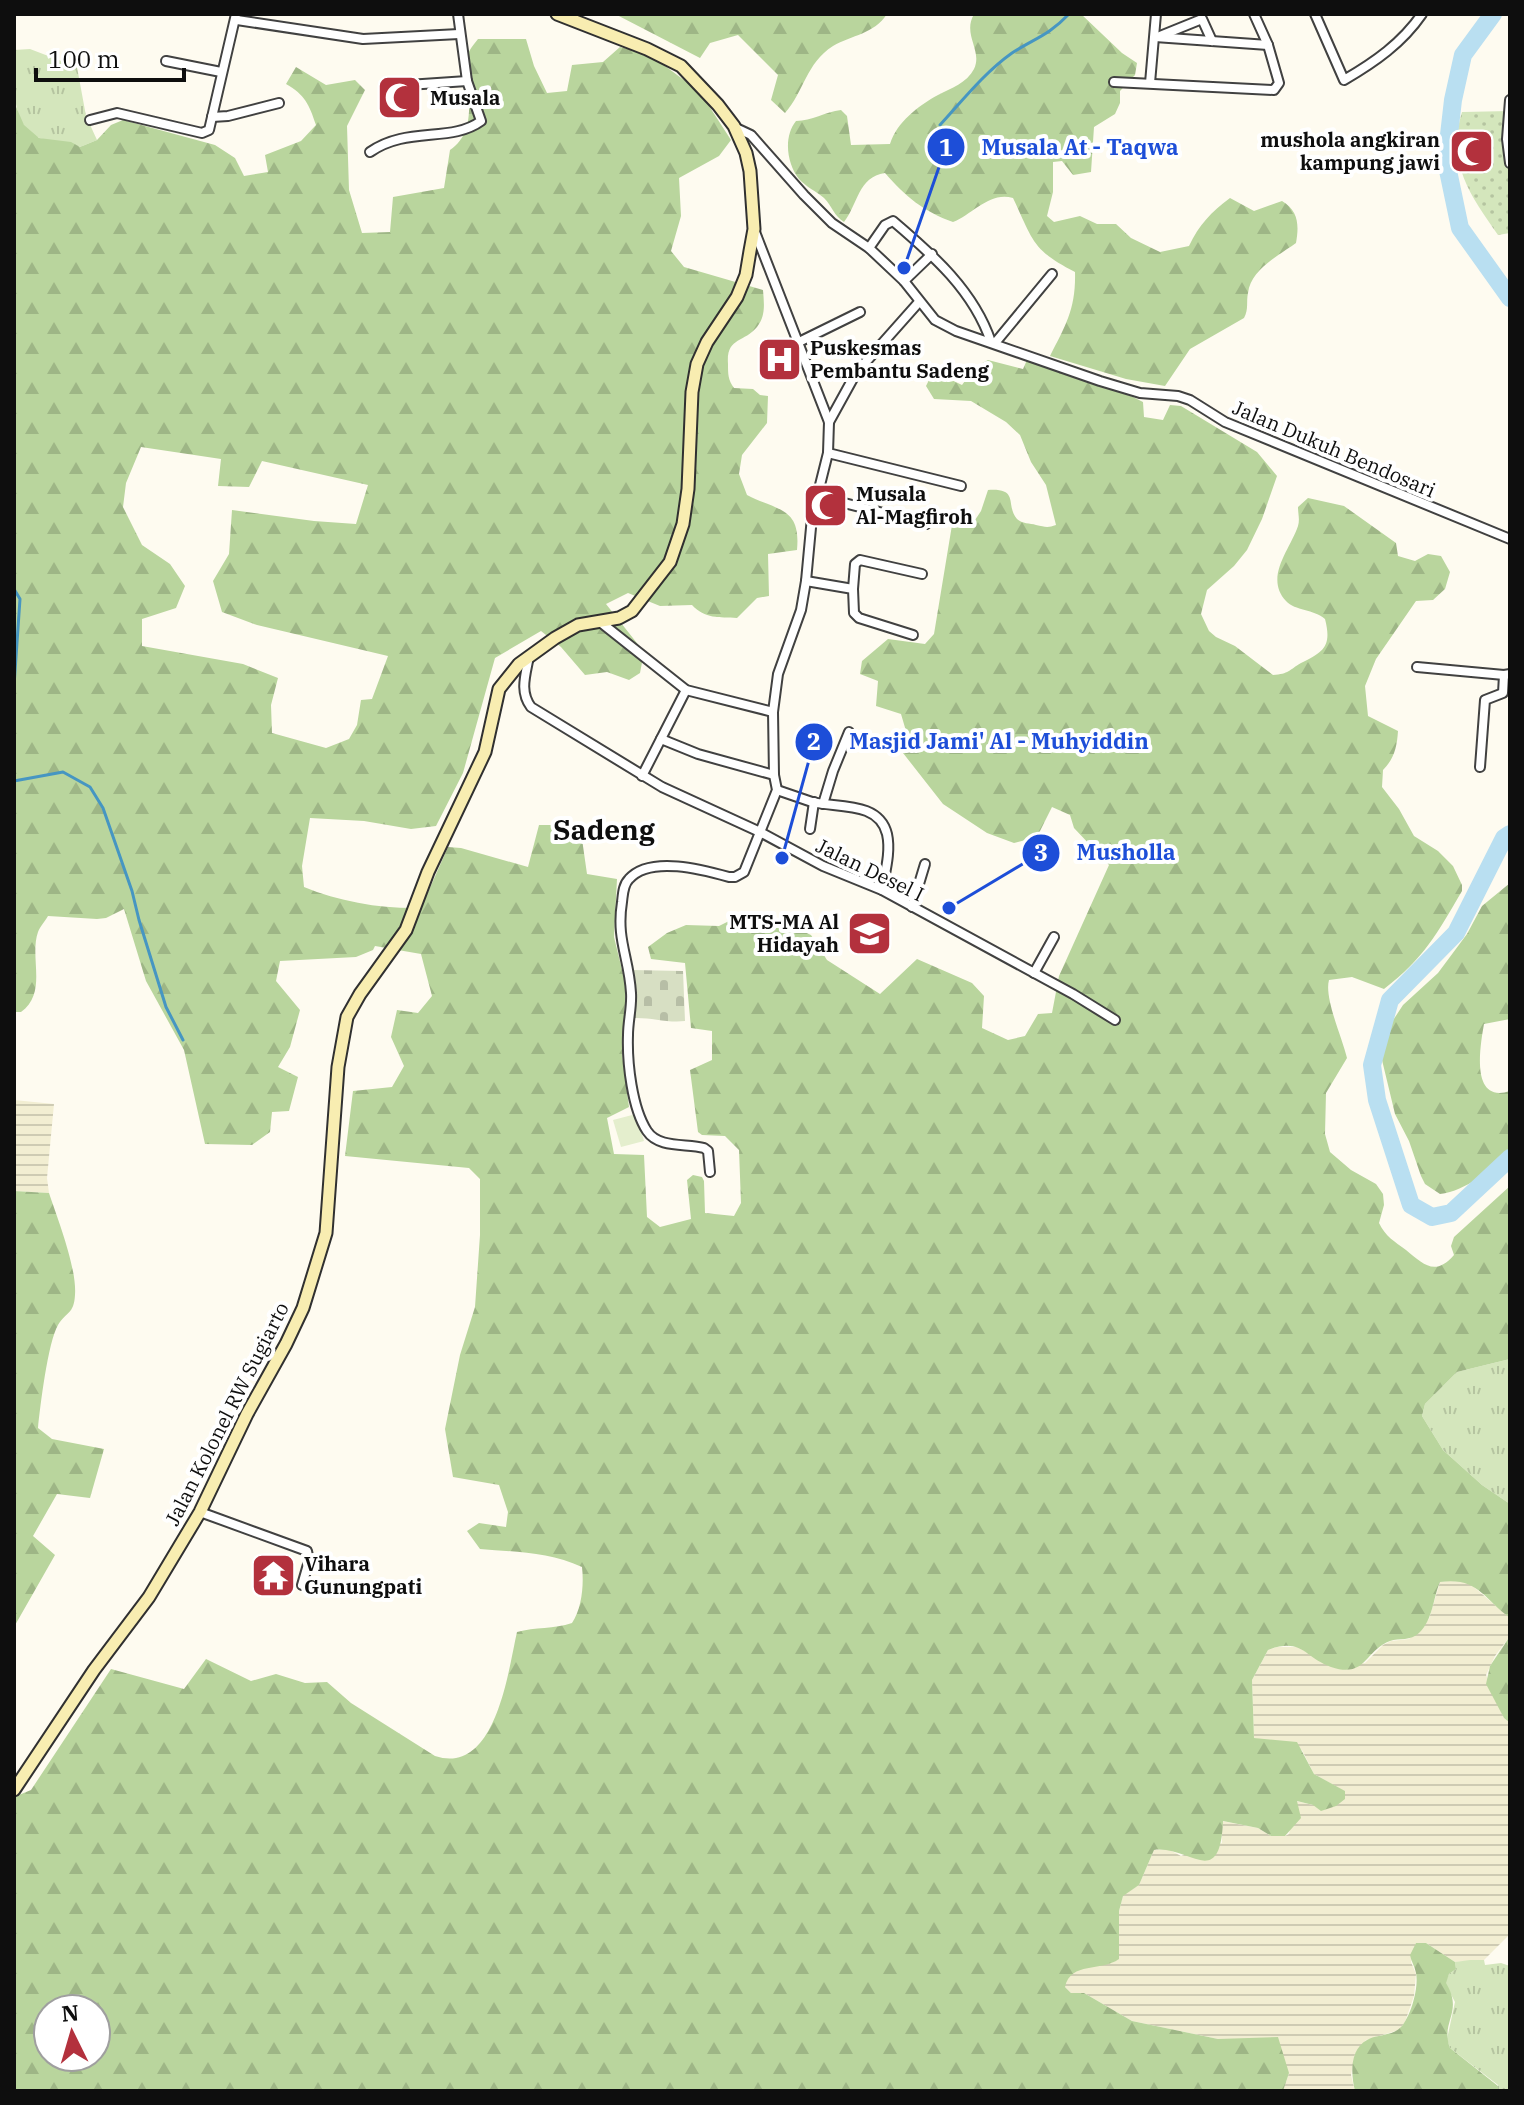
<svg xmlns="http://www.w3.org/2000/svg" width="1524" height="2105" font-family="'IBM Plex Serif',serif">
	<defs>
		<pattern id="farmland-rules" width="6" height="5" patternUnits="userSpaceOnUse" patternTransform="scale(2)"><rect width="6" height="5" fill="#f2eed2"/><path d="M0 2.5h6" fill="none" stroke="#cecbb3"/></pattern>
		<pattern id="grass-tufts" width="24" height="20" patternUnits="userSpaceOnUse" patternTransform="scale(2)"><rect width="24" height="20" fill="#d4e6bc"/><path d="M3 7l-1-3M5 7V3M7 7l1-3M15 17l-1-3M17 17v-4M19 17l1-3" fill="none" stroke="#b5c4a0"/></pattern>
		<pattern id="forest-firs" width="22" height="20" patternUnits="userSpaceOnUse" patternTransform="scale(2)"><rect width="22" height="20" fill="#b9d59d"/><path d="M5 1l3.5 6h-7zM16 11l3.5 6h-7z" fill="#9eb686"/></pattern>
		<pattern id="cemetery-stones" width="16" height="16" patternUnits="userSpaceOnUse" patternTransform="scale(2)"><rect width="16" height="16" fill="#d7dfc3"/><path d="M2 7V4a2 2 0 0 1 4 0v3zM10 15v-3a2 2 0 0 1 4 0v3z" fill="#b7bea6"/></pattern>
		<pattern id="park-dots" width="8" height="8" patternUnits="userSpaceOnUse" patternTransform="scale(2)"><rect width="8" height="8" fill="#d4e6bc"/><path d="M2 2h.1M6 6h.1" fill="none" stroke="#b5c4a0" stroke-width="1.8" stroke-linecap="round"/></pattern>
	</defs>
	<rect width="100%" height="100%" fill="#fefbf0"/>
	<g fill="url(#farmland-rules)">
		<path d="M14 1100 54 1104 47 1178 49 1193 14 1191Z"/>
		<path d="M1459 1579 1468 1582 1510 1618V1636L1495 1656 1486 1675 1504 1718 1510 1723V1934L1484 1960 1455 1962 1426 1943H1416L1411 1962 1416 1974 1414 1996 1405 2022 1399 2030 1366 2040 1355 2054 1351 2075 1355 2091H1283L1289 2073 1235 2039H1218L1132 2021 1084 1993H1071L1065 1987V1982L1074 1971 1118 1959 1119 1911 1123 1895 1139 1885 1154 1850 1168 1849 1181 1856 1222 1843V1821L1258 1828 1271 1836H1285L1289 1834 1296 1801 1313 1805 1344 1791 1314 1774 1302 1750 1254 1738 1252 1680 1268 1650 1277 1647H1298L1329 1666 1365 1663 1383 1645 1391 1641 1409 1639 1429 1619 1440 1582Z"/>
	</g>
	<g fill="url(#grass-tufts)">
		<path d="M30 49 77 67 86 116 97 140 80 147C67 141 56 143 43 139 9 131 14 77 14 50Z"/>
		<path d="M1510 1359V1504L1482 1485 1443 1450 1422 1416 1425 1404 1457 1372Z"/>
		<path d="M1470 1960H1484L1485 1965 1501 1963 1510 1966V2091H1498V2085L1450 2048 1447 2039 1455 2002 1445 1983 1449 1974 1456 1969 1455 1962Z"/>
	</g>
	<g fill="url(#forest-firs)" fill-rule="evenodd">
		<path d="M615 14H887C874 34 852 35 833 46 806 63 804 92 785 113L771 100 778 75 738 35 710 43 700 58Z"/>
		<path d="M974 14H1081L1122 53 1137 63 1135 75 1120 91V103L1115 114 1094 127 1091 172 1073 175 1062 161 1053 162V192L1047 216 1054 222 1080 216 1097 224H1116L1131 238 1160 252 1189 246C1199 225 1211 212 1230 198L1254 211 1282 201C1299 211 1299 226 1296 243 1278 256 1251 269 1248 293 1246 302 1249 309 1244 318L1190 349 1165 386 1126 379 1050 356C1066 325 1076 308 1075 272 1032 250 1033 240 1013 198 990 191 973 214 953 222 924 212 905 196 885 173 858 177 858 204 844 222 834 216 832 206 824 198 816 191 806 187 799 179 787 164 783 137 796 121 812 121 825 112 841 110L847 116 851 145 890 144C897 122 918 106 938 95 951 88 967 83 974 69 983 50 962 35 974 14Z"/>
		<path d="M478 39H526L534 66 547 93 567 91 572 65 603 62 620 47 649 54 700 92 731 140 719 156 679 178 681 216 671 251 684 267 763 290C764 303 766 316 757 327 744 343 726 337 728 364 728 374 728 380 734 388L753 389 760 395 768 396 767 423 742 455 739 474 747 495C778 511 801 507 797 550L768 554 769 596 757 598 737 618C719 617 705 619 692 605L660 606 628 593 606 604 644 652 640 673 629 680 607 672 585 675 561 647 541 631 495 658 463 773 436 826 411 829 364 821 310 818 302 866 304 887C340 902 383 909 421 908L448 847 461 848 528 867 539 825H580L587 874 617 879 614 937 626 986 622 1054 629 1107 607 1118 614 1154 644 1155 647 1217 660 1227 691 1219 687 1180 693 1175 702 1177 704 1181 705 1213 734 1216 741 1203 739 1150 725 1136 702 1135 698 1132 690 1070 712 1060V1031L691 1028 685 963 651 959 648 947 667 933 686 925 719 926 737 917 774 918 811 935 827 960 880 994 917 959 972 983 984 996 982 1028 1008 1040 1025 1036 1038 1014 1052 1013 1059 976 1109 865 1074 828 1070 815 1052 807 1037 837 1014 843 987 833 943 804 903 753 906 731 901 714 876 706 878 681 860 674 862 661 888 639 925 644 934 634 952 525 971 526 981 511 988 490C1020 488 1005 505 1017 519 1022 524 1030 523 1036 525 1045 527 1048 528 1056 525L1046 485 1031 462 1020 435 1006 422 971 401 934 399 926 386 930 378 945 377 962 385 975 367 988 360 1023 369 1027 360 1133 397 1143 402 1144 417 1163 420 1170 405 1181 406 1257 452 1277 476 1262 519 1247 550 1234 566 1207 590 1201 614 1209 631 1216 637 1235 646 1273 675C1289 674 1289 670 1301 663 1324 652 1332 646 1325 619 1314 609 1295 611 1286 601 1264 577 1290 550 1298 526 1300 519 1298 514 1298 507L1308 498 1344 506 1396 543 1398 556 1415 561 1428 554 1441 556 1450 572 1445 589 1433 600 1416 601 1376 659 1365 686 1368 716 1398 731C1397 747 1394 759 1383 770L1382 787 1399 809 1414 836 1438 851 1453 866 1462 885V891C1437 934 1424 958 1384 989L1352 977 1329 980C1324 998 1342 1037 1347 1058L1326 1093 1325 1134 1330 1152 1351 1170 1376 1184 1383 1194 1384 1205 1379 1223C1385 1236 1395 1242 1406 1250 1423 1264 1435 1277 1454 1255L1451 1246 1454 1237 1510 1186V1359L1457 1372 1425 1404 1422 1416 1443 1450 1482 1485 1510 1504V1618C1483 1598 1478 1577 1440 1582 1433 1598 1433 1620 1419 1633 1411 1641 1399 1638 1390 1641 1365 1650 1366 1679 1331 1667 1305 1658 1302 1637 1268 1650L1252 1680 1254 1738 1297 1742 1314 1774 1345 1791V1799L1336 1806 1321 1811 1313 1805 1297 1801 1301 1818 1285 1836H1271L1258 1828 1223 1821C1220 1892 1189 1845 1154 1850L1139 1885 1123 1896 1119 1911V1959C1101 1972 1071 1961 1065 1987L1071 1993H1084L1132 2021 1218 2039 1278 2037 1289 2073 1283 2091H14V1797L31 1790 111 1669 184 1689 206 1659 251 1681 276 1674 305 1683 327 1682 351 1703 435 1756C496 1776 508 1671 517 1632 535 1627 554 1629 572 1623 582 1608 584 1585 582 1567 549 1552 515 1552 480 1549L467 1531 479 1523 506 1527 508 1512 499 1485 453 1477 445 1429 460 1355 475 1307 480 1235V1179L469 1168 345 1156 353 1091 392 1087 404 1066 391 1037 397 1010 418 1013 432 996 421 954 375 946 373 950 356 957 280 961 276 981 300 1010 290 1047 278 1067 298 1077 289 1111 272 1112 270 1132 252 1145 205 1144 184 1050 146 981 124 909 106 918 97 919 48 916C45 921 40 927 38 932 29 958 48 992 21 1012H14V102L24 125 39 138 71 142 80 147 97 140 111 125 123 120 215 145 235 158 244 176 268 172 265 155 301 141 316 125C309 104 305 95 286 84L296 67 326 85 355 80 365 90 347 126 349 190 362 233 390 232 393 197 444 188 450 150C481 129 464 87 468 55 469 50 474 44 478 39ZM141 447 221 459 218 486 249 487 262 461 368 485 356 524 314 521 232 510 229 554 213 581 222 612 257 625 388 656 372 699 361 700 357 725 349 739 326 748 272 733 271 705 278 678 243 664 142 646V619L176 608 185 586 170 564 142 545 123 507 126 483ZM48 2009H96V2057H48Z"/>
		<path d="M1510 883V1019L1484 1024C1480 1047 1470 1104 1510 1091V1152C1490 1169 1467 1191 1440 1194L1425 1184 1421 1176 1409 1141 1395 1114 1382 1060 1388 1028 1403 1005 1438 973 1467 934 1482 906Z"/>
		<path d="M14 1191 49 1193C58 1220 77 1268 75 1295 74 1314 66 1312 58 1325 48 1342 40 1407 38 1428L52 1439 104 1449 90 1498 57 1494 33 1536 55 1555 14 1627Z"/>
		<path d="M1510 1636V1723L1504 1718 1486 1684 1490 1666Z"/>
		<path d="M1416 1943H1426L1455 1962 1456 1969 1449 1974 1446 1983C1464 2013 1440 2021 1450 2048L1498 2086V2091H1355C1351 2075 1349 2050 1367 2040 1377 2034 1393 2036 1401 2027 1411 2016 1419 1987 1416 1973 1415 1967 1411 1961 1410 1955Z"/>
	</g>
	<path fill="url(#cemetery-stones)" d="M632 970 683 971 685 1021C666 1023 651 1017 632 1018Z"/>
	<path fill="url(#park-dots)" d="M1510 111V233L1498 235C1471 196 1446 163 1462 112Z"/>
	<path fill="#e4eecd" d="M636 1114 644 1141 621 1147 613 1120Z"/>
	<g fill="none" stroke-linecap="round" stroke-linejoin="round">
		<g stroke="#4696c2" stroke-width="3">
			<path d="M940 125C962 101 985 72 1012 53 1035 38 1048 36 1069 14"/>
			<path d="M14 589 20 599 14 686"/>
			<path d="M14 781 63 772 90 787 103 808 132 891 139 920 166 1007 183 1040"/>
		</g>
		<g stroke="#b9dff1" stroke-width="18">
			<path d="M1493 14 1463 55 1453 100 1446 161 1460 228 1510 298"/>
			<path d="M1510 834 1504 838 1456 933 1390 1000 1372 1065 1377 1100 1411 1205 1432 1217 1451 1213 1510 1158"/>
		</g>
		<defs>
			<g id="street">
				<path d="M1315 14 1344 80C1375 62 1402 43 1422 14"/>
				<path d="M237 20 363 39 459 34"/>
				<path d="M1160 36 1202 19 1212 41"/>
				<path d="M1155 37 1268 45"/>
				<path d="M166 61 221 72"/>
				<path d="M1114 82 1274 90 1279 83 1268 45 1254 14"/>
				<path d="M1150 83 1156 14"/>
				<path d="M393 86 467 81"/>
				<path d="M1510 100 1507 139 1510 163"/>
				<path d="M212 117 228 116 279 103"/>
				<path d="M90 120 117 113 202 133 209 130 236 14"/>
				<path d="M734 127 751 135 804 195 832 223 869 248 904 281 935 320 956 331 1100 381 1140 393 1178 396 1190 400 1225 422 1510 539"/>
				<path d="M370 152C407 126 451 143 481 121L467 81 458 14"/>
				<path d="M869 248 885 225 893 221C933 255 974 291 991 342"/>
				<path d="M904 281 932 254"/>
				<path d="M799 342 860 312"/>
				<path d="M995 343 1052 274"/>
				<path d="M829 422 856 373 919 302"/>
				<path d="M828 453 961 486"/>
				<path d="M817 496 926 524"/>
				<path d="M806 581 853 589 854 613 859 618 913 635"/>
				<path d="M853 589 855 564 860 560 922 574"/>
				<path d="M599 621 686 690 773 712"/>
				<path d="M529 656C526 674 519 691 531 707L662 787 760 832 823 866 882 890 1073 994 1115 1020"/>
				<path d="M1417 667 1504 675"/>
				<path d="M661 739 698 754 774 775"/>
				<path d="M1480 767 1485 700 1503 693 1504 675 1510 674"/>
				<path d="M642 776 686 690"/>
				<path d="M777 790C789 794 800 798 812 802 837 808 879 801 887 834 891 852 885 872 882 890"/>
				<path d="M823 804 833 771 849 732"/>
				<path d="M810 829 814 802"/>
				<path d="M912 907 925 864"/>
				<path d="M1034 973 1054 937"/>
				<path d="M710 1172 708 1151 704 1148C687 1143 659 1149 647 1131 632 1108 627 1063 628 1035 628 1021 632 1007 631 993 629 957 616 940 622 902 623 894 623 885 629 879 650 855 704 870 729 877H735L744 872 777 790 774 775 773 712 778 674 801 610 806 581 812 517 828 453 829 422 755 232"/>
				<path d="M200 1512 307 1551 309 1561 302 1585"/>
			</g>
			<path id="secondary" d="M14 1790 94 1670 149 1597 200 1512 247 1414 286 1344 303 1308 326 1233 338 1067 347 1017 360 994 406 930 428 872 485 752 499 689 519 664 555 638 578 625 619 618 632 611 670 562 683 524 688 489 692 392 697 364 707 342 737 297 746 275 750 251 754 229 750 171 746 153 734 126 718 105 681 66 647 49 557 14"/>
		</defs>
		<use href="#street" stroke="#414141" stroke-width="12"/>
		<use href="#secondary" stroke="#303030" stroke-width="15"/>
		<use href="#street" stroke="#fff" stroke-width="8"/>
		<use href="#secondary" stroke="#f8edb1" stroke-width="11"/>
	</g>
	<defs>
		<symbol id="mosque-square" viewBox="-11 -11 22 22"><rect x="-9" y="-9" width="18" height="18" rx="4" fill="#b3313d" stroke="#fff"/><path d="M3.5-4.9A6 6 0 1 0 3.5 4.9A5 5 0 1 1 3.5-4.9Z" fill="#fff"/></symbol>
		<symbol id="hospital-square" viewBox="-11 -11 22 22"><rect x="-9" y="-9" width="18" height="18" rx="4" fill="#b3313d" stroke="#fff"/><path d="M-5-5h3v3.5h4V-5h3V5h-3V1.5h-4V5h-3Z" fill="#fff"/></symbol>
		<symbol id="school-square" viewBox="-11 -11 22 22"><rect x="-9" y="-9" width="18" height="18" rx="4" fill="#b3313d" stroke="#fff"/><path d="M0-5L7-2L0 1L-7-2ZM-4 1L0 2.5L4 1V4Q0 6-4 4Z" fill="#fff"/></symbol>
		<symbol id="temple-square" viewBox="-11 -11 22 22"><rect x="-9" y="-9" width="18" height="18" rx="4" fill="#b3313d" stroke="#fff"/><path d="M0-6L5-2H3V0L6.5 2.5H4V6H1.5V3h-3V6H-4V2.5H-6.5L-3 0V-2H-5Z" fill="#fff"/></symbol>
	</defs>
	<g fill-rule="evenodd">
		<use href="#mosque-square" x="374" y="72" width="51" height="51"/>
		<use href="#mosque-square" x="1446" y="126" width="51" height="51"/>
		<use href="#hospital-square" x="754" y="334" width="51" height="51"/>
		<use href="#mosque-square" x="800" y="480" width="51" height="51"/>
		<use href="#school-square" x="844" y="908" width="51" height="51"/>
		<use href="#temple-square" x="248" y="1550" width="51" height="51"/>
	</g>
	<g text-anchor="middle" stroke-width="8" stroke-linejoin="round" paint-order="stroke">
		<g font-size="20" font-weight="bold" fill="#0e0e0e" stroke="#fff" text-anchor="start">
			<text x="430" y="105">Musala</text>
			<text x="1440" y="147" text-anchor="end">mushola angkiran<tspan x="1440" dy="23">kampung jawi</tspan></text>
			<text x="810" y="355">Puskesmas<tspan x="810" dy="23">Pembantu Sadeng</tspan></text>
			<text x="856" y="501">Musala<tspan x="856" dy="23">Al-Magfiroh</tspan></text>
			<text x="839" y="929" text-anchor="end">MTS-MA Al<tspan x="839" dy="23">Hidayah</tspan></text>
			<text x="304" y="1571">Vihara<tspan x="304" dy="23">Gunungpati</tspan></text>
		</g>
		<g font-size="20" fill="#0e0e0e" stroke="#fff">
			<text transform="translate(1334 449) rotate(23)" y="7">Jalan Dukuh Bendosari</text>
			<text transform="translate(870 870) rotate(26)" y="7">Jalan Desel I</text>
			<text transform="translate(227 1414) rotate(-63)" y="7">Jalan Kolonel RW Sugiarto</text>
		</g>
		<g font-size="28" font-weight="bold" fill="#0e0e0e" stroke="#fff">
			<text x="604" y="840">Sadeng</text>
		</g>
	</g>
	<path fill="none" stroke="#1d4ed8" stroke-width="3" d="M904 268L946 147M782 858L814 742M949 908L1041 853"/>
	<g fill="#1d4ed8" stroke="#fff" stroke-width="3">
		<circle cx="904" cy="268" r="8"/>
		<circle cx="782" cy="858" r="8"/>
		<circle cx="949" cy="908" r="8"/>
		<circle cx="946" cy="147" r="20"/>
		<circle cx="814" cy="742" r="20"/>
		<circle cx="1041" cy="853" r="20"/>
	</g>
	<g font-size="24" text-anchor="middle" font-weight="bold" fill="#fff">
		<text x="946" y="156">1</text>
		<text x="814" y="750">2</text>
		<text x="1041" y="861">3</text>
	</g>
	<g font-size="22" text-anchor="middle" font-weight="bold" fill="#1d4ed8" stroke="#fff" stroke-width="8" stroke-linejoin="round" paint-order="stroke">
		<text x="1080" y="155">Musala At - Taqwa</text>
		<text x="999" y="749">Masjid Jami' Al - Muhyiddin</text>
		<text x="1126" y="860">Musholla</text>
	</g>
	<rect width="1524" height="2105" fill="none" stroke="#0e0e0e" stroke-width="32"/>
	<g transform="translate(72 2033) rotate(355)"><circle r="38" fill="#ffffff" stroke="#9f9f9f" stroke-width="2"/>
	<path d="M0-6L14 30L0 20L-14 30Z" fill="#b3313d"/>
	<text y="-12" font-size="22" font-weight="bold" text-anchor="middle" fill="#0e0e0e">N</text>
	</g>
	<path d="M36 68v12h148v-12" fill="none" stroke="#0e0e0e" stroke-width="4"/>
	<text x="48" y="68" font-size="24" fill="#0e0e0e" stroke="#ffffff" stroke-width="6" paint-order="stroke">100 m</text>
</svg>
